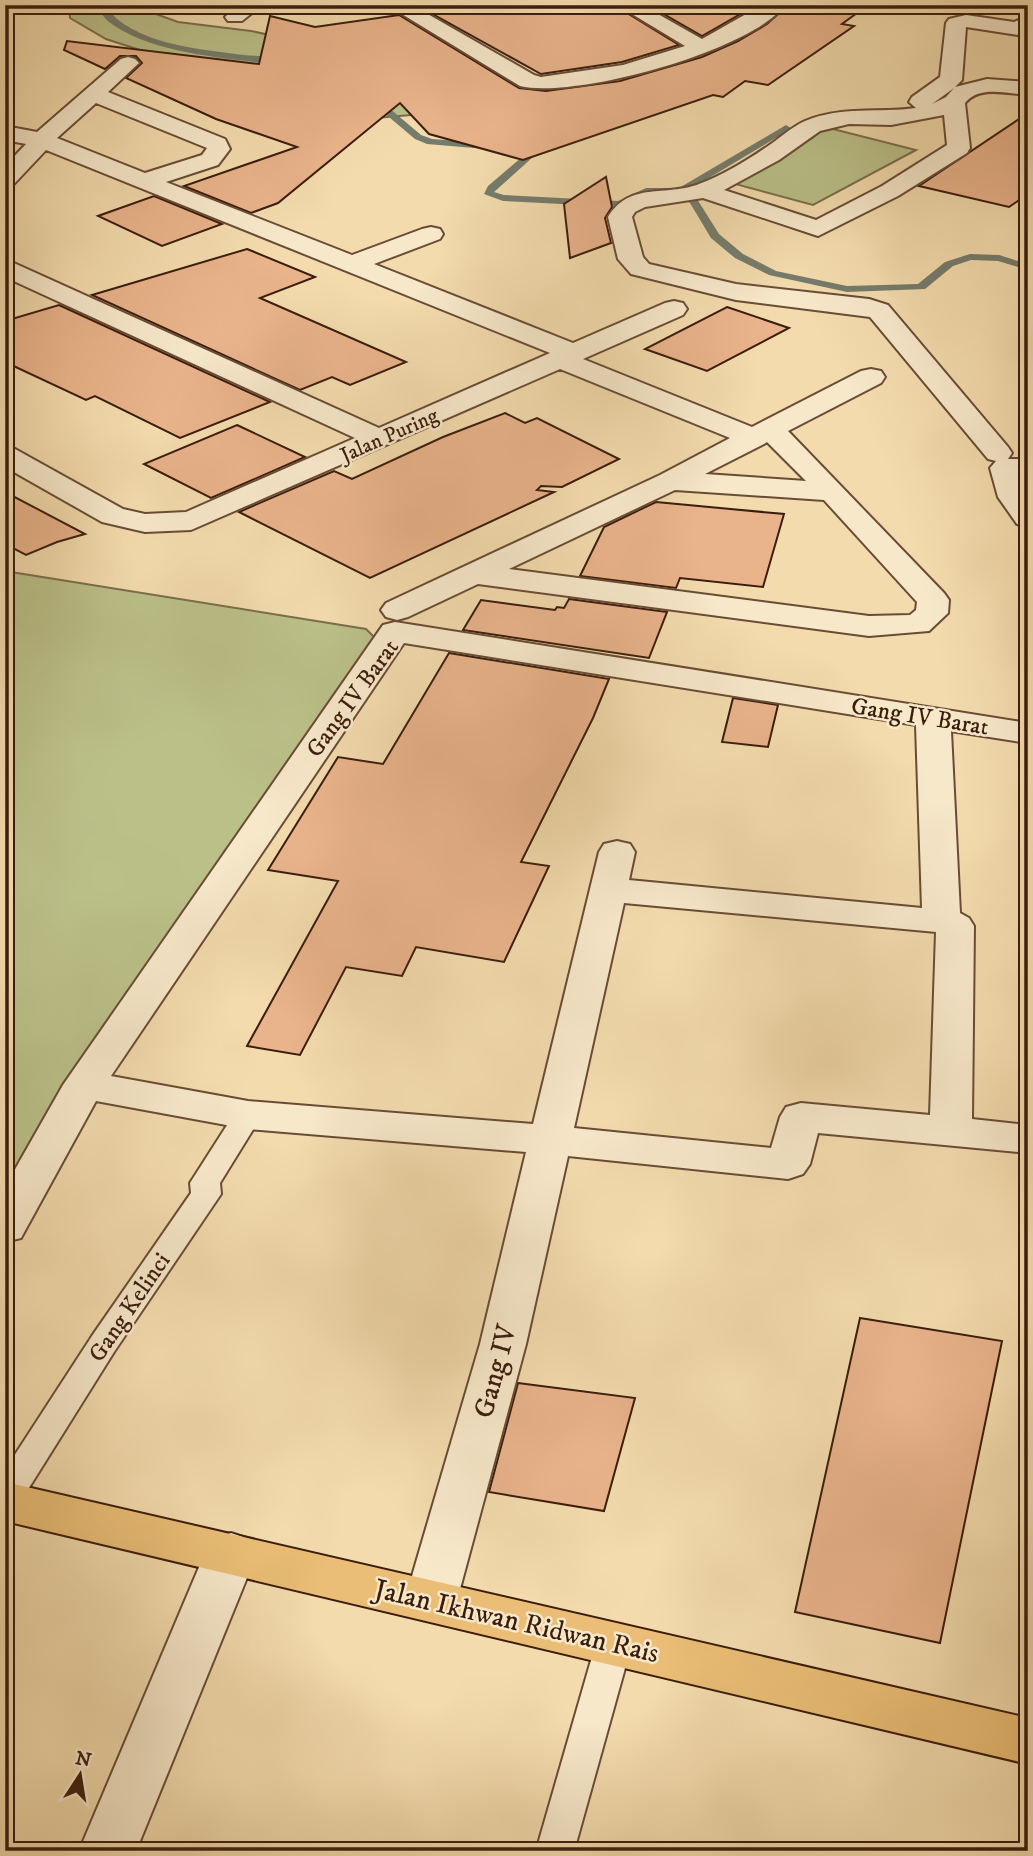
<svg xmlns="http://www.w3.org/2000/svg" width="1033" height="1856" font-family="'IM FELL DW Pica',serif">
	<rect width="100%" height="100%" fill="#f3dbad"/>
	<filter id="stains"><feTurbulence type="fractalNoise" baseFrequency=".00286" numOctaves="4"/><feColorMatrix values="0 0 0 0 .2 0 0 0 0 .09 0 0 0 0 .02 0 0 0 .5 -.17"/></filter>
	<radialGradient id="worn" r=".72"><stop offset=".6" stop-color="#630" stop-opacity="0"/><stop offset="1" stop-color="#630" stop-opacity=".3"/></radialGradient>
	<g fill="#bbc089" stroke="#7b6e4b" stroke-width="2">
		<path d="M69 5H131L178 22 251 31 322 46 441 108 411 115 376 118 180 63 106 39 70 18Z"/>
		<path d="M825 127 916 150 813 205 728 182Z"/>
		<path d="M11 572 366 629 379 642 5 1195V579Z"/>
	</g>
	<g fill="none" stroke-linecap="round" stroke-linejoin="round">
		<g fill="#757c6c" fill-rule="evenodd">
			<path d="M96 5H104C133 45 199 49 244 55 257 56 276 56 286 62L282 65C231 59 151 54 109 22 104 18 100 11 96 5Z"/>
			<path d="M370 97H376L421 135 432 139 486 143 491 146 486 149 427 144 415 139 370 101Z"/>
			<path d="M786 125 791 128 789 130 687 191 697 199 719 234 743 254 776 271 847 286 918 284 945 262 970 254 999 255 1028 264V270L998 261 971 260 953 266 925 289 847 292 769 275 735 258 711 238 690 203 679 194H648L620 207 503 201 484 194 488 186 522 157 509 151 507 149 512 146 526 150 533 157 494 192 504 195 618 201 646 188H679Z"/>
		</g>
	</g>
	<g fill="#e9b38b" stroke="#3b1d0d" stroke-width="2">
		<path d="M476 5H614L679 45 622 62 541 74 429 12Z"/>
		<path d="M648 5H756L702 36Z"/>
		<path d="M788 5H868L842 24 854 26 768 85 745 81 723 97 713 95 523 160 429 134 400 103 278 203 251 213 184 186 297 147 216 119 126 78 142 63 136 56H120L105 69 64 50 67 41 259 64 270 16 315 27 399 15 519 88 546 91 620 81 702 57 738 41 767 24Z"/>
		<path d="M1028 113V194L1009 207 919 186Z"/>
		<path d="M606 177 612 207 605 218 611 243 570 258 564 204Z"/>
		<path d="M154 196 222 224 162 246 98 216Z"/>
		<path d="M247 249 315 277 260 298 406 362 350 385 332 377 300 390 92 295Z"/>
		<path d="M59 305 270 402 180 438 95 396 86 400 5 362V321Z"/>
		<path d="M727 307 789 328 707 371 645 349Z"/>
		<path d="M505 413 525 423 537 418 619 459 562 487 541 486 537 490 554 492 370 578 239 512 334 471 352 479 443 437Z"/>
		<path d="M237 425 305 457 211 498 144 464Z"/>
		<path d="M5 492 85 534 57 542 26 555 5 544Z"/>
		<path d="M656 502 784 514 763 587 680 578 676 588 580 576 604 527Z"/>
		<path d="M569 599 667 612 649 658 463 630 481 600 555 610 557 607 564 608Z"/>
		<path d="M449 653 609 679 593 718 521 862 549 866 504 962 416 947 402 976 346 967 300 1055 247 1046 338 881 268 870 338 757 383 764Z"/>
		<path d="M733 698 778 705 768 747 722 742Z"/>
		<path d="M860 1318 1002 1341 940 1643 795 1612Z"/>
		<path d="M518 1383 635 1398 604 1511 489 1492Z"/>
	</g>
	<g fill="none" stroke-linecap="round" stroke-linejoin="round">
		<defs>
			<g id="service">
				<path d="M248 1105 258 1108 262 1115 220 1183 221 1194 114 1352 17 1507 5 1511V1470L92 1336 191 1193 190 1183 238 1108Z"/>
				<path d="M614 1628 627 1632 632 1643 574 1851H536L596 1643 601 1632Z"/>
			</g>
			<g id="minor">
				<path d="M238 5H262L242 21H228L225 17Z"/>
				<path d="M387 5H412L534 75 541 77 623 65 685 46 617 5H642L702 39 762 5H785C751 51 575 99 520 86Z"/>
				<path d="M966 15 1014 22 1028 16V32L1018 35 966 27 962 80 955 87 987 79 1028 82V95C1008 94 979 85 965 103L970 148 967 153 898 196 818 236 703 198 645 207 635 212 632 217 643 257 649 264 736 284 869 299 888 305 1008 447 1012 453 1008 459H1028V477H1022L1028 496V527L1017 524 998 497 990 468 996 461 988 459 870 317 736 300 631 274 618 259 608 217C630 181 666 197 699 184 721 176 746 161 765 148 778 140 791 127 805 121 840 106 879 113 916 108L909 102 912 97 940 77 946 23 949 19ZM954 88 946 97 932 104ZM944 115 947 145 882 186 816 220 724 190 779 160 820 131 849 124 891 125Z"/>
				<path d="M128 57 135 59 139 63 108 92 225 139 230 149 218 165 166 182 352 255 422 229 431 227 440 229 443 234 440 239 374 264 573 343 665 303 674 301 683 303 687 309 683 315 583 359 752 427 861 371 871 369 881 371 885 377 881 383 788 431 944 593 949 600 948 613 929 631 869 636 478 584 408 617 397 620 386 617 381 610 386 603 660 475 730 438 560 369 191 530 145 532 102 522 5 467V446L15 449 123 509 145 514 186 512 355 438 5 277V259L379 428 550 353 46 150 13 185 5 187V166L26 144 5 140V126L37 132 121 59ZM96 103 207 148 202 155 145 173 57 138ZM767 442 806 481 705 474 764 444ZM675 490 824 500 917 602 916 610 910 615 869 616 509 569Z"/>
				<path d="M395 622 1028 723V743L951 731 960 913 969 918 974 926 972 1119 1028 1125V1153L818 1133 810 1164 803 1174 788 1179 568 1156 526 1344 457 1600 449 1615 431 1621 413 1615 405 1600 480 1344 526 1152 248 1129 96 1101 21 1238 5 1242V1187L63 1085 383 625ZM404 643 916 725 922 908 629 880 635 852 630 844 617 841 604 844 599 852 533 1124 248 1101 111 1076ZM624 903 936 932 930 1115 801 1103 786 1107 780 1117 771 1148 574 1128Z"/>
				<path d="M231 1533 249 1539 257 1553 136 1851H79L205 1553 213 1539Z"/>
			</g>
			<path id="primary" d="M5 1482 1028 1718V1764L5 1521Z"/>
		</defs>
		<use href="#service" stroke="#694c35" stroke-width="4"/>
		<use href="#minor" stroke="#694c35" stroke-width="4"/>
		<use href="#primary" stroke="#3b1d0d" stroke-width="4"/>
		<use href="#service" fill="#f7e8ca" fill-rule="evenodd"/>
		<use href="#minor" fill="#f7e8ca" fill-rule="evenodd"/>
		<use href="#primary" fill="#eabe76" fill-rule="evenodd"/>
	</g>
	<g text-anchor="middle" stroke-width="5" stroke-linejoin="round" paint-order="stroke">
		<g font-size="21" fill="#3b1d0d" stroke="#f7e8ca">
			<text transform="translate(389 435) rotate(-24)" y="7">Jalan Puring</text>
		</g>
		<g font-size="24" fill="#3b1d0d" stroke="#f7e8ca">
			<text transform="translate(352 698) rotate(-54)" y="8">Gang IV Barat</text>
			<text transform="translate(920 716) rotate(9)" y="8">Gang IV Barat</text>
			<text transform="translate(129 1307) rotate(-56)" y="8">Gang Kelinci</text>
		</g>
		<g font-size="28" fill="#3b1d0d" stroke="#f7e8ca">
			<text transform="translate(494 1371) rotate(-75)" y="10">Gang IV</text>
			<text transform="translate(517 1620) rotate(13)" y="10">Jalan Ikhwan Ridwan Rais</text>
		</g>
	</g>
	<rect width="1033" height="1856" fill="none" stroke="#f3dbad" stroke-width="28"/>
	<rect x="7" y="7" width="1019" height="1842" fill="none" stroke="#3b1d0d" stroke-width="3.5"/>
	<rect x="14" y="14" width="1005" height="1828" fill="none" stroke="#3b1d0d" stroke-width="2"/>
	<g transform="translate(80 1775) rotate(12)" stroke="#f7e8ca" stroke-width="5" paint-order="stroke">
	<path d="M0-5L12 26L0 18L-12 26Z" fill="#3b1d0d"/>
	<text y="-10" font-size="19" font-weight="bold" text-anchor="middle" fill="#3b1d0d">N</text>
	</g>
	<rect width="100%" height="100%" filter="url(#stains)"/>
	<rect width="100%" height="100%" fill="url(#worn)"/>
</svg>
